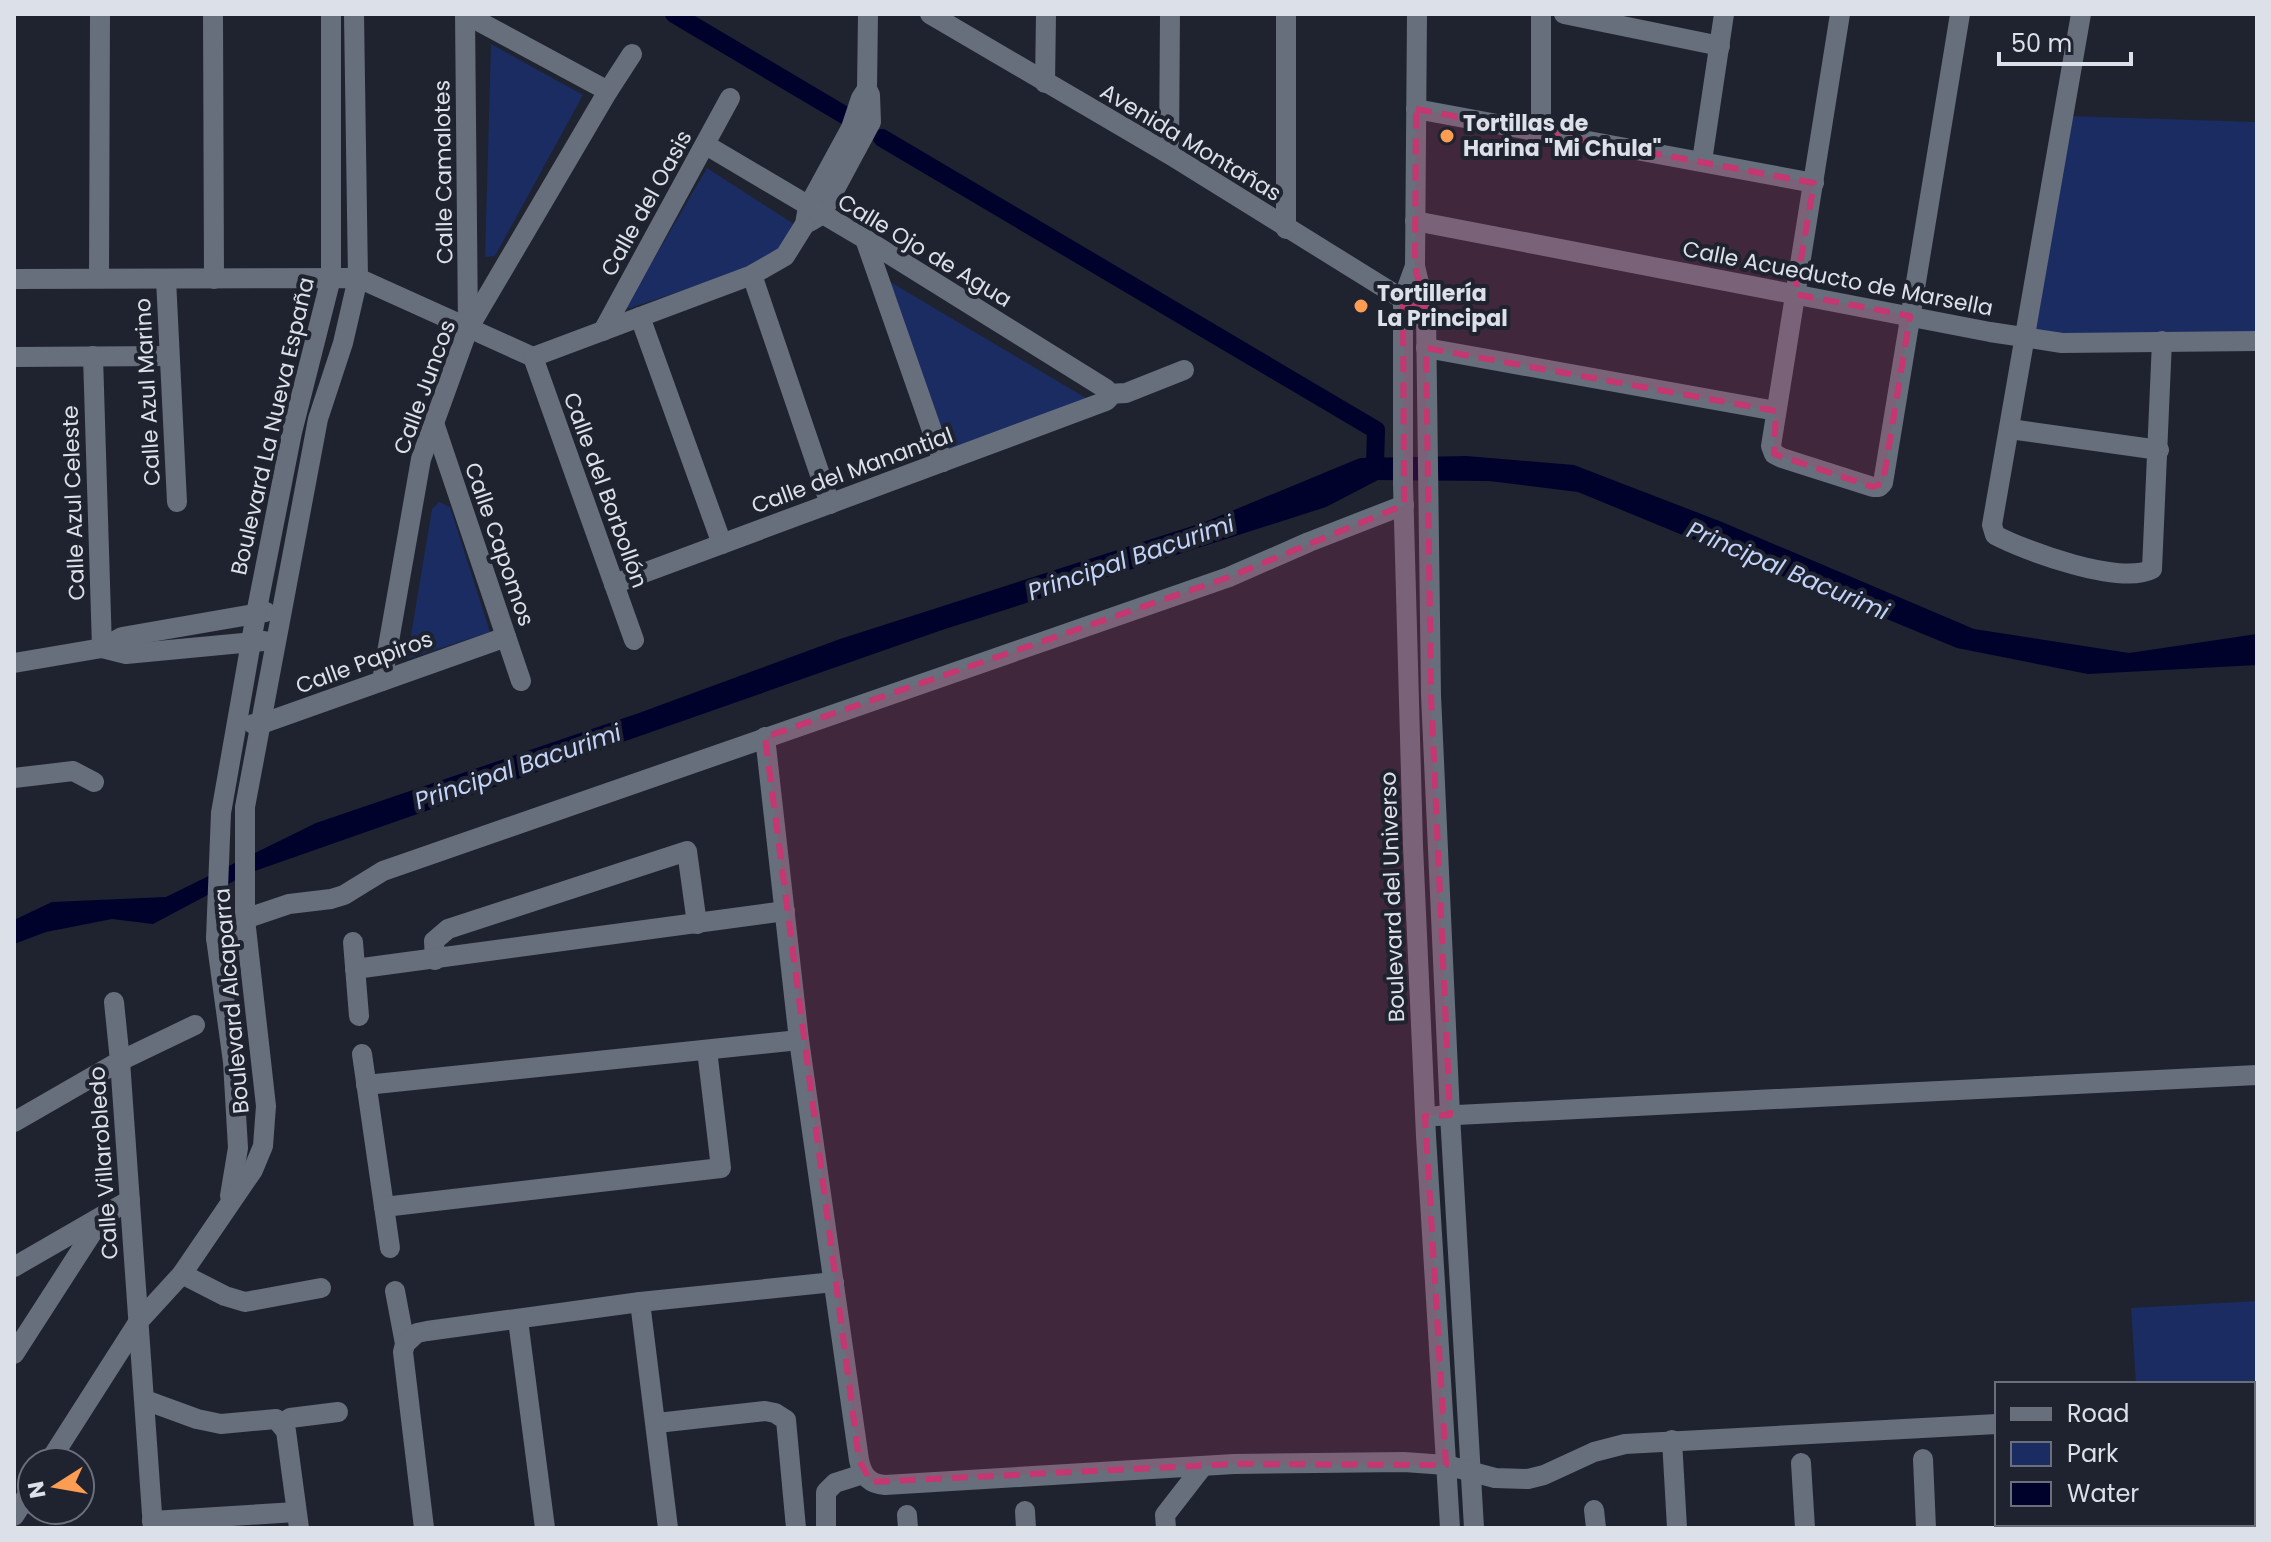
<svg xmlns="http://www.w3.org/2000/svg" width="2271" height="1542" font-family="Poppins,sans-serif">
	<rect width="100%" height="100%" fill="#1e232f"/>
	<g fill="#1a2c62">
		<path d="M491 44 583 95 495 256 485 257Z"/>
		<path d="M2068 116 2257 122V341L2028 344Z"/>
		<path d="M707 168 794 224 774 260 624 310Z"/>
		<path d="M887 280 1091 401 947 456Z"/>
		<path d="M439 502 450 507 490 632 407 659 432 509Z"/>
		<path d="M2257 1301V1397H2253V1384H2136L2131 1308Z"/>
	</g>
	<path fill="#01022c" d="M1466 456 1574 465 1722 522 1974 629 2129 653 2257 634V665L2088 674 1957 648 1578 492 1489 481 1378 480 1326 507 942 630 249 873 153 924 112 919 46 932 14 944V920L52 902 166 897 316 823 639 713 840 639 1205 522 1360 458Z"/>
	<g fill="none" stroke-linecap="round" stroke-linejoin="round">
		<g stroke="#01022c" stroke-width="18">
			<path d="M674 14 846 116"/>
			<path d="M882 138 1376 430 1375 465"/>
		</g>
		<g stroke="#676e7c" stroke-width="20">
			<path d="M213 14 214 279"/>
			<path d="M465 14 468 329"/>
			<path d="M465 14 608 91"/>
			<path d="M930 14 1169 154 1412 305"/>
			<path d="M1417 14 1415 266 1426 313 1431 695 1450 1115 1474 1528"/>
			<path d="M1564 14 1720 46"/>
			<path d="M1840 14 1771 446 1774 454 1782 458 1873 487H1879L1883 483 1960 14"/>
			<path d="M2081 14 1992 525 1995 535C2025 551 2121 586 2152 569L2162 341"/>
			<path d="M1045 83 1046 14"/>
			<path d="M1416 109 1814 183"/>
			<path d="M1541 132V14"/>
			<path d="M1169 154 1170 14"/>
			<path d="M1702 161 1724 14"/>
			<path d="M1415 221 1990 332 2062 343 2257 341"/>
			<path d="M809 222 821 215 871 122 870 95 867 89 868 14"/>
			<path d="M1286 229V14"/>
			<path d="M865 239 943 462"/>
			<path d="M1415 266 1403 299V484L1413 846 1426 1136 1450 1528"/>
			<path d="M752 275 830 504"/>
			<path d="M99 278 100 14"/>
			<path d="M14 279 358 278 533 357"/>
			<path d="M166 279 177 502"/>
			<path d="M640 317 722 544"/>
			<path d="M603 331 730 98"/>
			<path d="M1426 348 1776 411"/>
			<path d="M93 356 102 648"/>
			<path d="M14 357 169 356"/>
			<path d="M533 357 752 275 785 256 805 224 808 207 851 128 861 98 867 89"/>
			<path d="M533 357 634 640"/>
			<path d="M1108 394 1126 393 1184 370"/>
			<path d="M434 423 521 681"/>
			<path d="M2010 429 2159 450"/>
			<path d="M614 584 1106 401 1109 398 1106 389 865 239 706 145"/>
			<path d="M102 648 126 654 264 641"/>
			<path d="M14 663 102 648 122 637 266 612"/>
			<path d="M382 681 421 459 468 329 608 91 632 54"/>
			<path d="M253 724H261L506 637"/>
			<path d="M765 737 799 1040 859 1460C862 1475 869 1484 885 1485L1234 1464 1404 1462 1446 1465 1495 1478 1528 1479 1544 1475 1594 1452 1625 1444 1997 1424"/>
			<path d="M14 778 73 771 94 782"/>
			<path d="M216 938 245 919 289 904 331 899 344 895 383 871 1229 577 1309 542 1404 505"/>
			<path d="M353 942 359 1016"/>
			<path d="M435 960 434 941 448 929 687 851 697 924"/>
			<path d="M355 969 785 911"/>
			<path d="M114 1002 120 1061 153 1528"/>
			<path d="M362 1054 390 1248"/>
			<path d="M366 1085 799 1040"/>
			<path d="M1437 1116 2257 1075"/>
			<path d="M14 1122 120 1061 195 1025"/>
			<path d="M230 1196 238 1148 233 1062 216 938 221 813 256 614 292 432 331 278V14"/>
			<path d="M384 1207 721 1168 707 1050"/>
			<path d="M14 1267 130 1200"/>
			<path d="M182 1274 225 1296 245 1302 321 1288"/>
			<path d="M395 1291 405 1344 403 1352 424 1528"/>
			<path d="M640 1302 668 1528"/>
			<path d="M518 1320 545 1528"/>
			<path d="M405 1344 417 1333 427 1331 640 1302 834 1282"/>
			<path d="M14 1354 101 1219"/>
			<path d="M145 1400 197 1419 221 1424 276 1419 286 1431 299 1528"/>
			<path d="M2253 1406H2257"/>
			<path d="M657 1423 765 1411 775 1413 786 1420 796 1528"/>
			<path d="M282 1424 290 1418 338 1412"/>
			<path d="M1672 1440 1677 1528"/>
			<path d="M1923 1459 1926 1528"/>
			<path d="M49 1462 139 1321 182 1274 253 1170 263 1146 266 1106 245 919V807L318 419 343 343 358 278 354 14"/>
			<path d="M1801 1463 1805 1528"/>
			<path d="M1594 1510 1596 1528"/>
			<path d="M1025 1511 1026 1528"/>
			<path d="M907 1515 908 1528"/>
			<path d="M14 1516 32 1488"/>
			<path d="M152 1521 296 1512"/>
			<path d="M2049 1524V1528"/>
			<path d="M2132 1524V1528"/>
			<path d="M2250 1524 2251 1528"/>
			<path d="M826 1528V1492L835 1483 863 1474"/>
			<path d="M1166 1528 1165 1515 1203 1466"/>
		</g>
	</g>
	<path fill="#c63670" fill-opacity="0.2" stroke="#c63670" stroke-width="6" stroke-dasharray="16 10" stroke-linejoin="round" d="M1416 109 1814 183 1795 294 1910 316 1883 483 1873 487 1774 454 1776 411 1426 348 1431 695 1450 1115 1425 1116 1446 1465 1234 1464 871 1482 859 1460 765 737 1229 577 1404 505 1403 299 1426 313 1415 266Z"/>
	<g fill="#fc9d53" stroke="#1e232f" stroke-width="3">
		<circle cx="1447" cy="136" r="8"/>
		<circle cx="1361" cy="306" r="8"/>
	</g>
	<g text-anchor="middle" stroke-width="8" stroke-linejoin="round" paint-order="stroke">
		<g font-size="22" font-weight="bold" fill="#dce0e8" stroke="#1e232f" text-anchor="start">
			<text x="1463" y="131">Tortillas de<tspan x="1463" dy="25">Harina "Mi Chula"</tspan></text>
			<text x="1377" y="301">Tortillería<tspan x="1377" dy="25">La Principal</tspan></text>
		</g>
		<g font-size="22" fill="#dce0e8" stroke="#1e232f">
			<text transform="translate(1191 142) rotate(31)" y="8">Avenida Montañas</text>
			<text transform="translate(443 172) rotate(-91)" y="8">Calle Camalotes</text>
			<text transform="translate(646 203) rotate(-61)" y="8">Calle del Oasis</text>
			<text transform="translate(925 250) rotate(31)" y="8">Calle Ojo de Agua</text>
			<text transform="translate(1838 278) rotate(11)" y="8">Calle Acueducto de Marsella</text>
			<text transform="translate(424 387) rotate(-70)" y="8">Calle Juncos</text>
			<text transform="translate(147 392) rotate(-93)" y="8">Calle Azul Marino</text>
			<text transform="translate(272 426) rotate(-77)" y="8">Boulevard La Nueva España</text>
			<text transform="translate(852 470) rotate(-20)" y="8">Calle del Manantial</text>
			<text transform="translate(606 490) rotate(70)" y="8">Calle del Borbollón</text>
			<text transform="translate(73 503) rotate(-92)" y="8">Calle Azul Celeste</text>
			<text transform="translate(500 544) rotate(71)" y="8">Calle Capomos</text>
			<text transform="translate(364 662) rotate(-20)" y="8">Calle Papiros</text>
			<text transform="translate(1392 897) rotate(-92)" y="8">Boulevard del Universo</text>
			<text transform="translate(231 1001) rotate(-95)" y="8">Boulevard Alcaparra</text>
			<text transform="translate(103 1163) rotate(-94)" y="8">Calle Villarobledo</text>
		</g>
		<g font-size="24" font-style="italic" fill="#c3d3f9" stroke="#1e232f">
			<text transform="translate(1131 558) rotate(-19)" y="8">Principal Bacurimi</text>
			<text transform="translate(1788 571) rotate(23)" y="8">Principal Bacurimi</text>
			<text transform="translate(518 767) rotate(-19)" y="8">Principal Bacurimi</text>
		</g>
	</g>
	<rect width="2271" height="1542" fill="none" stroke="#dce0e8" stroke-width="32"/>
	<rect x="1995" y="1382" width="260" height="144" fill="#1e232f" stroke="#6a6f79" stroke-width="2"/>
	<rect x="2011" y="1408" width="40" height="12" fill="#676e7c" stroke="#6a6f79" stroke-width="2"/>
	<text x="2067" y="1422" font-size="24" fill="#dce0e8">Road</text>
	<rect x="2011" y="1442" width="40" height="24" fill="#1a2c62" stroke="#6a6f79" stroke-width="2"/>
	<text x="2067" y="1462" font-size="24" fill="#dce0e8">Park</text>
	<rect x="2011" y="1482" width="40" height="24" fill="#01022c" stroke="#6a6f79" stroke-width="2"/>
	<text x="2067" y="1502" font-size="24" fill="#dce0e8">Water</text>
	<g transform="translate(56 1486) rotate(259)"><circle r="38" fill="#1e232f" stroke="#6a6f79" stroke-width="2"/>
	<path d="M0-6L14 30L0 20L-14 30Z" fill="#fc9d53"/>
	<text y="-12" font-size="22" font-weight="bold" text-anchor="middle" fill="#dce0e8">N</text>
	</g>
	<path d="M1999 52v12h132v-12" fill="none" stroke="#dce0e8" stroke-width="4"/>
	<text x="2011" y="52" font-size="24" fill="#dce0e8" stroke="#1e232f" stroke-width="6" paint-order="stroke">50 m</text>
</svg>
